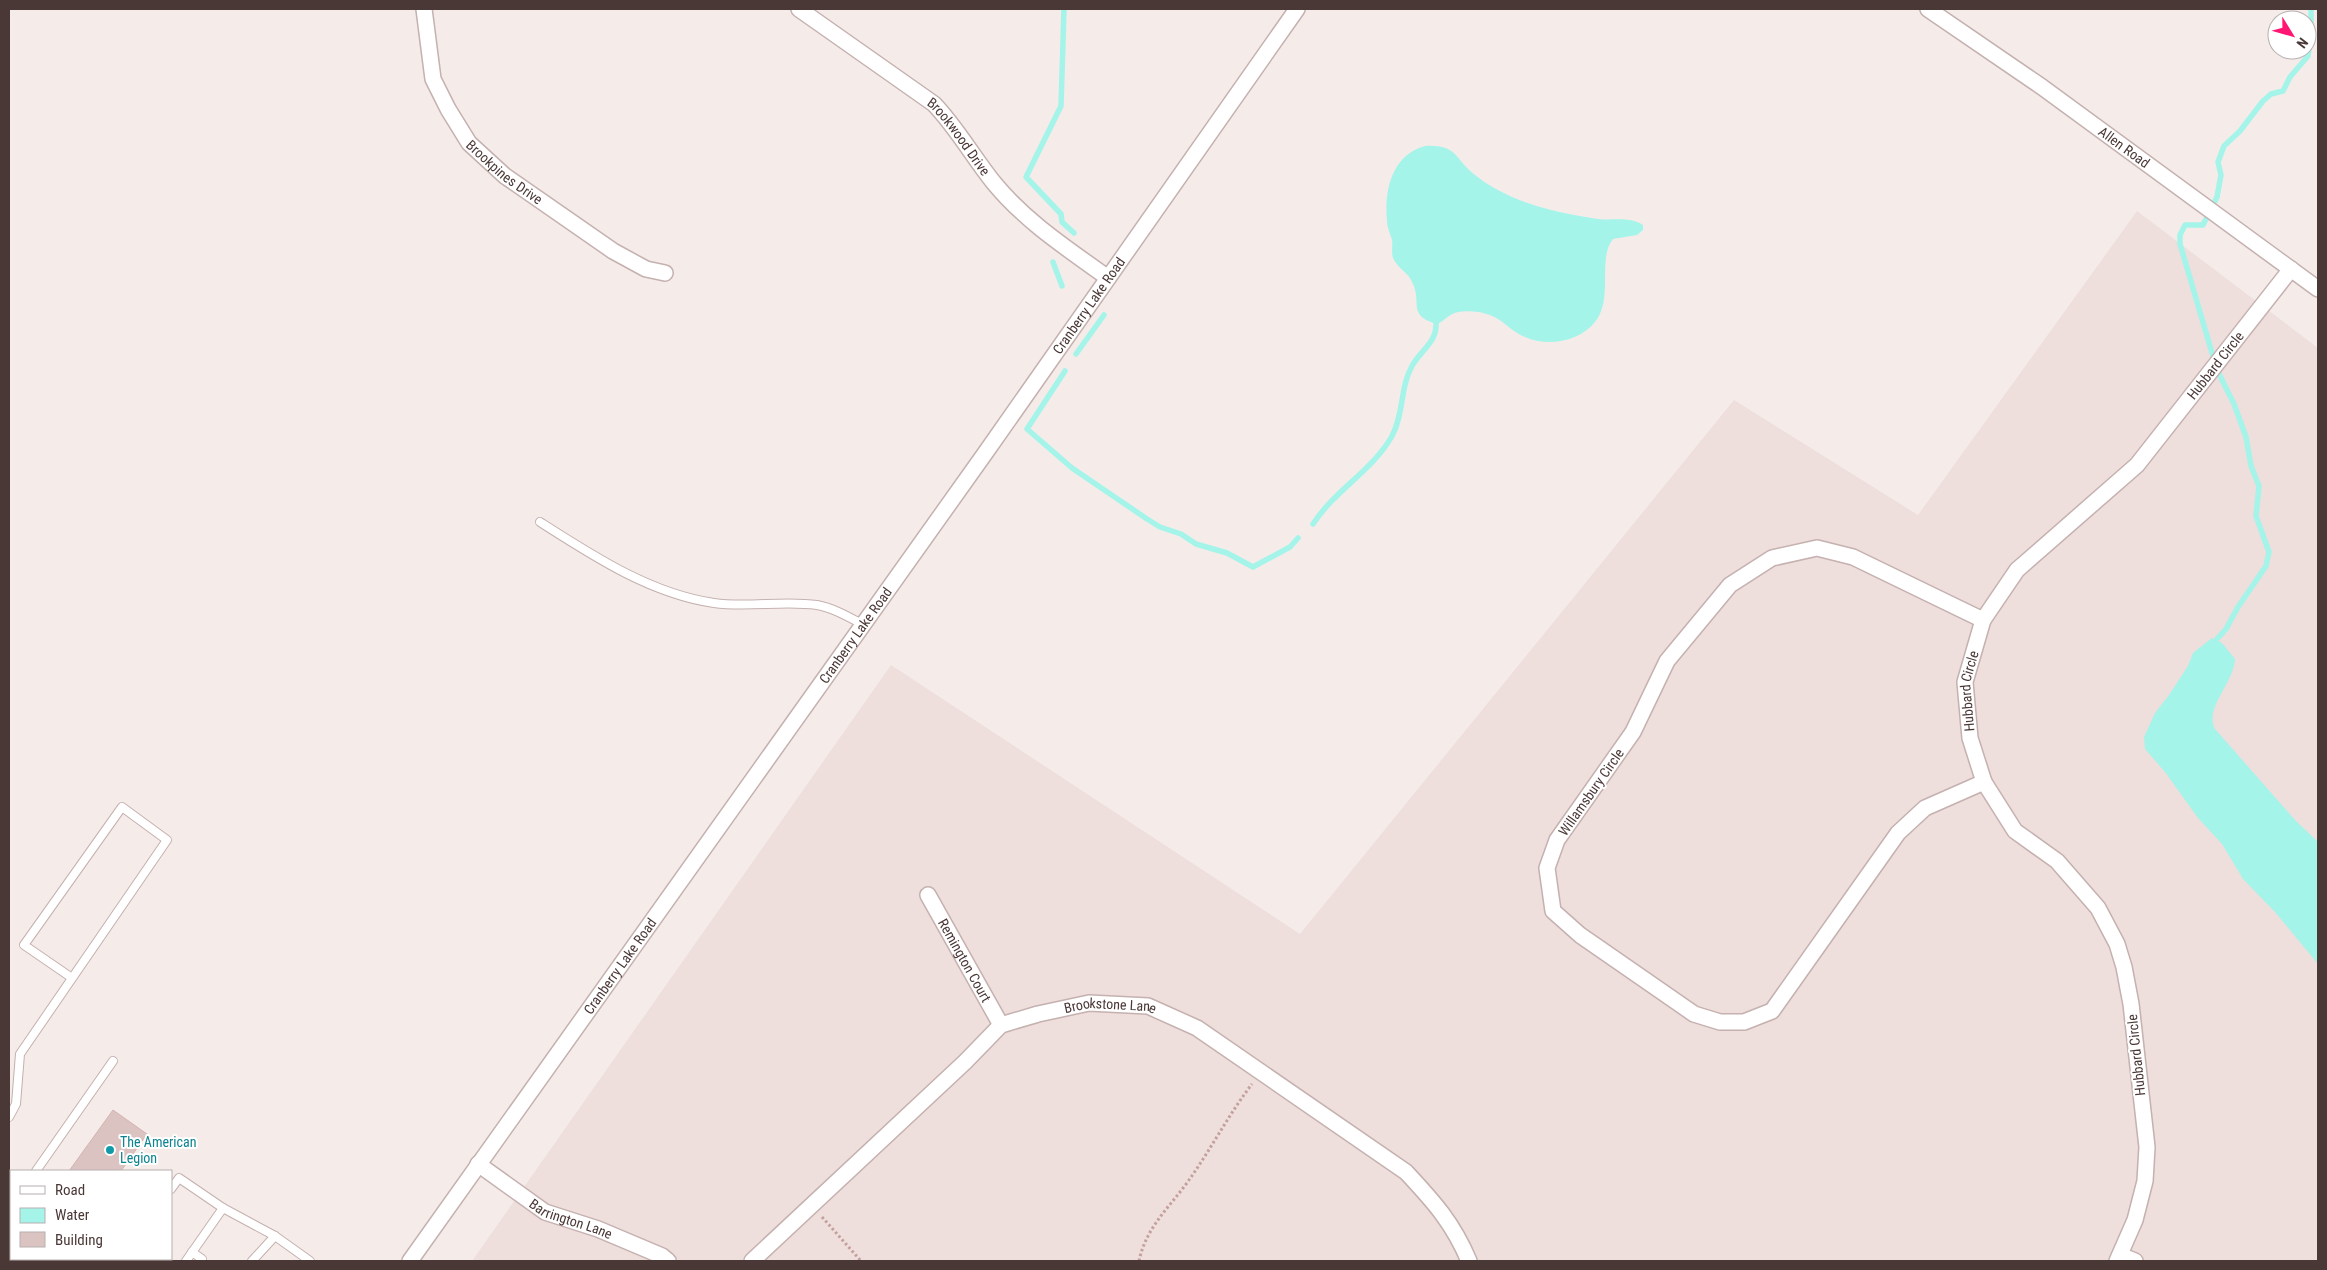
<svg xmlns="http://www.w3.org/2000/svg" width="2327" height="1270" font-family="'Roboto Condensed',sans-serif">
	<rect width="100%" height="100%" fill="#f5ecea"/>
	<path fill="#eededc" d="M2137 211 2318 348V1261H472L891 665 1300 934 1734 400 1918 515Z"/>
	<g fill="#a4f4e9">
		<path d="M1425 146C1458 144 1455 160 1475 175 1486 184 1499 191 1512 197 1537 208 1570 215 1598 219 1613 221 1629 216 1643 225V230L1637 235 1613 239C1597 258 1614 299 1595 322 1579 342 1547 347 1525 337 1506 329 1503 316 1478 312 1469 311 1457 310 1449 316 1444 319 1442 323 1436 324 1406 314 1423 303 1412 282 1408 272 1398 269 1393 258 1391 252 1393 246 1392 240 1390 233 1387 227 1387 221 1384 190 1392 155 1425 146Z"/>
		<path d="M2212 638 2222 643 2235 659C2234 683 2204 708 2215 729L2295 820 2318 842V964L2275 912 2243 879 2222 844 2198 818 2165 772 2145 749 2144 737 2155 713 2169 695 2188 666 2193 653Z"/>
	</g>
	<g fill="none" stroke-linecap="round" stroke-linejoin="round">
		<g stroke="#a4f4e9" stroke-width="5.5">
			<path d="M1064 9 1061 106 1026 177 1061 214 1062 222 1074 233"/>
			<path d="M1053 262 1062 286"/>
			<path d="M1076 354 1104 315"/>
			<path d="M1065 371 1027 429 1072 468 1147 519 1160 527 1181 534 1196 544 1227 553 1253 567 1290 547 1298 538"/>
			<path d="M1313 524C1335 490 1373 470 1392 436 1404 414 1400 387 1412 366 1420 351 1437 342 1436 324"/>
			<path d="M2217 639 2226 629 2238 607 2266 566 2269 552 2256 516 2259 486 2251 466 2246 437 2234 404 2217 370 2180 244V235L2185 225H2203L2217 197 2221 175 2218 162 2224 146 2240 131 2263 101 2271 94 2283 91 2290 77 2308 56 2311 35V9"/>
		</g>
	</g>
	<path fill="#dbc3c1" stroke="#d3b4b1" d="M113 1110 147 1134 121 1171H69Z"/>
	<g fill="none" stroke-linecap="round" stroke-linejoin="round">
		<defs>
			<g id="service">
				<path d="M540 522C593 556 651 594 714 603 748 608 783 600 817 605 833 608 847 616 862 624"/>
				<path d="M9 1117 16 1104 20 1054 167 840 122 807 24 945 72 978"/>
				<path d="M36 1171 113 1061"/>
				<path d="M9 1182 11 1184"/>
				<path d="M171 1189 179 1178 223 1208"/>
				<path d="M9 1210 11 1207"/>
				<path d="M9 1232 11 1233"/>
				<path d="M192 1252 202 1259"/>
				<path d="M46 1259 50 1261"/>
				<path d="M156 1259 160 1261"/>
				<path d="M186 1261 223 1208 275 1236 310 1261"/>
				<path d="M252 1261 275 1236"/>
			</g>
			<g id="minor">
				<path id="s1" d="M424 9 433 79 448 109 469 143 505 176 613 251 646 269 665 273"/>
				<path id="s2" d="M799 9 934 104C957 128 973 157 994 183 1026 222 1068 249 1108 278"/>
				<path id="s3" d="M1928 9 2042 87 2318 289"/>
				<path d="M1983 620 1853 557 1817 548 1772 558 1730 585 1667 661 1633 732 1557 840 1547 868 1553 911 1580 935 1694 1014 1720 1022H1744L1772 1011 1898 833 1925 808 1984 782"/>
				<path id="s4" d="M928 895 1001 1025"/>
				<path id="s5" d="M478 1164 545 1212 598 1229 662 1256 668 1261"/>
				<path d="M2120 1255 2135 1261"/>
				<path id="s6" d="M410 1261 986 452 1297 9"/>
				<path id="s7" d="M752 1261 965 1062 1001 1025 1038 1014 1089 1003 1148 1006 1197 1028 1406 1172C1434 1202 1453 1223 1469 1261"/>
				<path id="s8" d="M2117 1261 2135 1220 2145 1181 2147 1147 2131 1004 2124 967 2117 944 2098 908 2057 861 2015 831 1984 782 1970 738 1965 682 1983 620 2017 570 2137 465 2291 269"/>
			</g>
		</defs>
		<use href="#service" stroke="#c5b1af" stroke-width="10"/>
		<use href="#minor" stroke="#c5b1af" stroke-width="18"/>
		<g stroke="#c4a09c" stroke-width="3" stroke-dasharray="2.5 2.5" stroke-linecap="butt">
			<path d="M822 1217 861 1261"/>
			<path d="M1139 1261C1146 1227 1170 1207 1189 1180 1211 1149 1229 1114 1252 1084"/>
		</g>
		<use href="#service" stroke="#fff" stroke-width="8"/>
		<use href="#minor" stroke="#fff" stroke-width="15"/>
	</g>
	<circle fill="#0f9aa8" stroke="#fff" stroke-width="2" cx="110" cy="1150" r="5"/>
	<g text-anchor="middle" stroke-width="4" stroke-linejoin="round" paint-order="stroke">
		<g font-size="14" fill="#4a3837" stroke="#fff">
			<text dy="5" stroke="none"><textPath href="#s2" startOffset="206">Brookwood Drive</textPath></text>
			<text dy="5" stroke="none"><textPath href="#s3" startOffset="240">Allen Road</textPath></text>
			<text dy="5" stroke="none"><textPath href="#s1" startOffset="190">Brookpines Drive</textPath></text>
			<text dy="5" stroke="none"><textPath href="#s6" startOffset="1172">Cranberry Lake Road</textPath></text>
			<text dy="5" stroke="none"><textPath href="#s8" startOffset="1051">Hubbard Circle</textPath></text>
			<text dy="5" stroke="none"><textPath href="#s6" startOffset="768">Cranberry Lake Road</textPath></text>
			<text dy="5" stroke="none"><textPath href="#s8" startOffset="631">Hubbard Circle</textPath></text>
			<text transform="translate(1591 792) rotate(-55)" y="5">Willamsbury Circle</text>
			<text dy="5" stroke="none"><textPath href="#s4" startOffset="75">Remington Court</textPath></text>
			<text dy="5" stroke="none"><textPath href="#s6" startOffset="362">Cranberry Lake Road</textPath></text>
			<text dy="5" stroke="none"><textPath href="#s7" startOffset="455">Brookstone Lane</textPath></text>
			<text transform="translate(2136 1055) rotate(-96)" y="5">Hubbard Circle</text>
			<text dy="5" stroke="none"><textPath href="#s5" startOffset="109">Barrington Lane</textPath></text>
		</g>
		<g font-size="14" fill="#0d838f" stroke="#fff" text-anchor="start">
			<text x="120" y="1147">The American<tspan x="120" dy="16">Legion</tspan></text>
		</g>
	</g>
	<rect width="2327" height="1270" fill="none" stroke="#4a3837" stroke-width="20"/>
	<rect x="10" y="1170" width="162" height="90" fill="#ffffff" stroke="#b7afaf"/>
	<rect x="20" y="1186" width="25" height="8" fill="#ffffff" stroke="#b7afaf"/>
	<text x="55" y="1195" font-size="15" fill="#4a3837">Road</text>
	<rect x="20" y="1208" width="25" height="15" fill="#a4f4e9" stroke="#b7afaf"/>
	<text x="55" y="1220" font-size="15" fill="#4a3837">Water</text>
	<rect x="20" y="1232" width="25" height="15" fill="#dbc3c1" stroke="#b7afaf"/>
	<text x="55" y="1245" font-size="15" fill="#4a3837">Building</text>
	<g transform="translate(2292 35) rotate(127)"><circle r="24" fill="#ffffff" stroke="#b7afaf"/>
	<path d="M0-4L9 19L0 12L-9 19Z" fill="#ff1773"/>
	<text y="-8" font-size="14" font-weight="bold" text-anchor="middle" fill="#4a3837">N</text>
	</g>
</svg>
